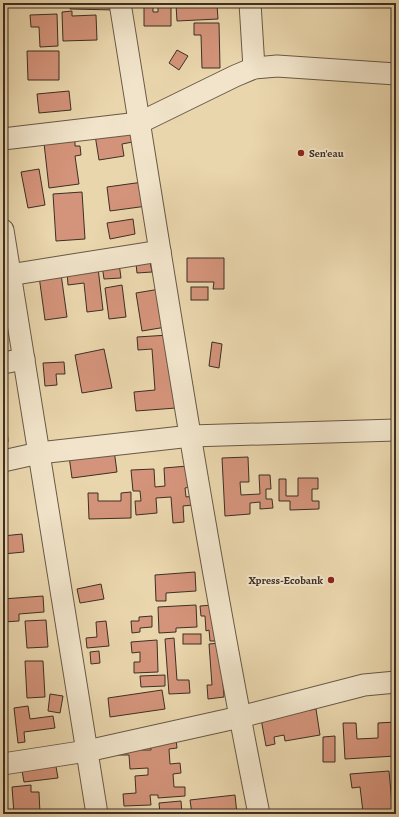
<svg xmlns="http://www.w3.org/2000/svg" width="399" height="817" font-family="Alegreya,serif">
	<rect width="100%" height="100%" fill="#ead6ad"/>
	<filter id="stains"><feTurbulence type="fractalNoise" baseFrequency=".005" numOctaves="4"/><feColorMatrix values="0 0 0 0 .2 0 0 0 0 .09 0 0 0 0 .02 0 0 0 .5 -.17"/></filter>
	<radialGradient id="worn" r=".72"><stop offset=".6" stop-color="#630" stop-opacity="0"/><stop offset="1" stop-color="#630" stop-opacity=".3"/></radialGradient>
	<g fill="#d4947b" stroke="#3d2f23">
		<path d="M70 3H115V10L70 9Z"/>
		<path d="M144 3H153V12H158V3H171V26H144Z"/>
		<path d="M217 4 218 19 177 21 176 5Z"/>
		<path d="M72 11V16L96 15 97 40 63 41 62 12Z"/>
		<path d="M57 14 58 46 40 47 39 27H31L30 15Z"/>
		<path d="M194 23H219L220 68H202L201 35H194Z"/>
		<path d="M177 50 188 56 179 70 169 63Z"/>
		<path d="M27 51H59V80H28Z"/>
		<path d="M69 91 71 110 39 113 37 94Z"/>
		<path d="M136 129 138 141 122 144 124 156 99 160 95 135Z"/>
		<path d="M75 139V146H80L81 155 75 156 79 184 49 188 44 143Z"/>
		<path d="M39 169 45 205 28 208 21 172Z"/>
		<path d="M143 182 147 206 110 211 107 187Z"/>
		<path d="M82 192 85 239 56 241 53 194Z"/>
		<path d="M133 219 135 234 110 239 107 223Z"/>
		<path d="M187 258H224V289H213L214 282H187Z"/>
		<path d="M150 262 152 272 137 273 136 264Z"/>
		<path d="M119 263 121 278 104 279 102 265Z"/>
		<path d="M98 268 103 310 87 312 84 283 68 285 67 272Z"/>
		<path d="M61 274 67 317 45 320 39 276Z"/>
		<path d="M122 285 126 317 109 319 105 288Z"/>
		<rect x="191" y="287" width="17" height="13"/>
		<path d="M160 289 166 327 142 331 136 293Z"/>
		<path d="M169 335 176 408 136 411 134 392 155 390 152 349 138 350 137 337Z"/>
		<path d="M212 342 222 344 219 368 209 366Z"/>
		<path d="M104 349 112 388 82 393 75 355Z"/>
		<path d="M64 362 65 374H56L57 385 45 386 43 363Z"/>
		<path d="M3 413H6L8 442 3 443Z"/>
		<path d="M114 450 117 472 72 478 69 456Z"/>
		<path d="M248 457 249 482H240L241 495 260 494 259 475H270L271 489H266V499H272L273 508 260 509V502L250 503V514L225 516 222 458Z"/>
		<path d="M188 466 190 487 185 488 186 497 193 496V505L183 506 184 522 173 523 171 497 156 498 157 513 136 515 135 501H141L140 491H133L131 470 154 469 155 487 165 486 164 468Z"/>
		<path d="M298 478H318V489H312V501H319V509L290 510V501H279V479H286V496H298Z"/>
		<path d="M131 492V518L89 519 88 493H98V501H121V493Z"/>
		<path d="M22 534 24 552 3 554V536Z"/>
		<path d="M195 572 196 591 166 593V601H156L155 575Z"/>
		<path d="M101 584 104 599 80 603 77 589Z"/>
		<path d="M43 596 44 612 19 614V621L3 622V599Z"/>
		<path d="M196 605 197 627 176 628V632L159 633 158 607Z"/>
		<path d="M213 605 215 641H210L209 630 206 631 205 616H201L200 606Z"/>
		<path d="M152 616V627L140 628V632L132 633 131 621H139V617Z"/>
		<path d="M46 620 48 647 27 648 25 621Z"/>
		<path d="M106 621 109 646 87 648 86 638 97 637 96 622Z"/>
		<rect x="183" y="634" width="18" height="10"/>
		<path d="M174 638 177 680H189L190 693 169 694 165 639Z"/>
		<path d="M157 640 158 672 134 673V662H140V652L132 653 131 642Z"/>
		<path d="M220 643 224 697 208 699 207 685H212L209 644Z"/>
		<path d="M99 651 100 663 91 664 90 652Z"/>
		<path d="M25 661H43L45 697 27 698Z"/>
		<path d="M165 675V686L141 687 140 676Z"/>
		<path d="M162 690 165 709 110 717 108 698Z"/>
		<path d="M50 694 63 696 60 713 48 711Z"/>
		<path d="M28 706 30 719 53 716 55 728 24 732 25 742 18 743 14 708Z"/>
		<path d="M316 709 320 735 285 741 284 735 274 737 275 744 266 746 261 719Z"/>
		<path d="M396 722V756L345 759 343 723H356L357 739 378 738V723Z"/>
		<path d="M335 736V762H323V737Z"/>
		<path d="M176 740 177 748 169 749 170 764 180 763 181 773 173 774 174 787H185V796L158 798V795H150L151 805 124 806 123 794 136 793 135 776 148 775V768L130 769 129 755H115V745L142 744V750H151V741Z"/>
		<path d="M55 761 58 778 24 782 21 765Z"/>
		<path d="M389 771 393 814H353L363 812 360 787 352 788 350 774Z"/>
		<path d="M31 785V792H39L40 814H14L12 787Z"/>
		<path d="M235 795 237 814H192L190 800Z"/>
		<path d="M181 801 182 814H160L159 803Z"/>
	</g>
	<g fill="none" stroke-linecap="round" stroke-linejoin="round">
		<defs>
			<g id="street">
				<path d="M120 3C164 274 205 545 259 814"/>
				<path d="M250 3 254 68"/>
				<path d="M3 139 139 123 235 76 254 68 277 66 396 74"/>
				<path d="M3 230 97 814"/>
				<path d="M3 276 160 251"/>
				<path d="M3 363 24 359"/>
				<path d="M3 461 39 453 191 436 396 430"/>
				<path d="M3 764 87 751 240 717 364 685 396 682"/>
			</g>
		</defs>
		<use href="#street" stroke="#685946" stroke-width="23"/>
		<use href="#street" stroke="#f1e4ca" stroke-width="21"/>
	</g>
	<g fill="#8f2418" stroke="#f1e4ca" stroke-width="1.5">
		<circle cx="301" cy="153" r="4"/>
		<circle cx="331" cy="580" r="4"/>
	</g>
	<g text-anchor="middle" stroke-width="4" stroke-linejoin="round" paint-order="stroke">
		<g font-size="11" font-weight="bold" fill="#3d2f23" stroke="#f1e4ca" text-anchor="start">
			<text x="309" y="157">Sen'eau</text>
			<text x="323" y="584" text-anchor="end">Xpress-Ecobank</text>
		</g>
	</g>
	<rect width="399" height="817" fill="none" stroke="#ead6ad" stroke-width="16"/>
	<rect x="4" y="4" width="391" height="809" fill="none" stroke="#3d2f23" stroke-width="2"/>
	<rect x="8" y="8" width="383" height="801" fill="none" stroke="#3d2f23"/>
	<rect width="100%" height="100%" filter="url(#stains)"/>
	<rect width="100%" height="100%" fill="url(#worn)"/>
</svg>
